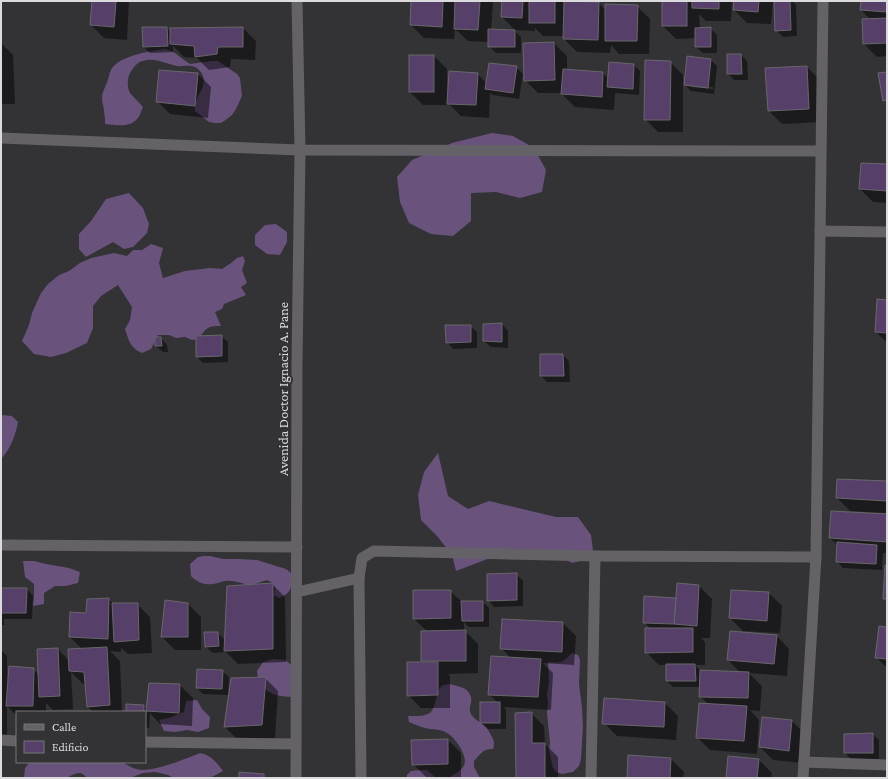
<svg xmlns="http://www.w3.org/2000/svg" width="888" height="779" font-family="'Crimson Pro',serif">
	<rect width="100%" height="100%" fill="#333235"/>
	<g fill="#69537d">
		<path d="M165 49C177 52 180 58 190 64L212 61H218L237 74 240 78 242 96 236 109 232 115 227 119 221 123H215L209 122 195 111C195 110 195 106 195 105 197 95 207 86 203 76 202 73 198 68 195 67 189 64 182 67 177 66 166 64 154 57 143 61 137 62 134 67 130 73 127 79 127 87 130 93 134 98 139 102 143 107 141 111 140 116 137 119 130 128 115 125 105 124 105 120 105 116 104 112 104 107 102 103 102 99 102 92 105 88 107 82 109 78 109 73 111 70 118 56 150 51 165 49Z"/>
		<path d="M492 133 513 136 534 148 546 170 542 192 520 198 496 192 471 193V221L453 236 431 234 409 223 400 202 397 177 412 160 452 143Z"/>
		<path d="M129 193 143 208 149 224 147 233 133 247 124 249 113 242 86 257 79 249V234L91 221 106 199Z"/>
		<path d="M276 224 287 232V242L280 255 267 254 255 245V235L265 225Z"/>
		<path d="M151 244 163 248 159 263 163 278 185 271 210 268 222 269 231 263 237 258 243 256 245 261 242 270 247 283 241 287 246 295 224 304 222 309 215 312 221 326C207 326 206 328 199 339L192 340 185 337 176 338 169 335H158L151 349 142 353C130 348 129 341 125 329L130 320 132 307 118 285 101 296 93 306V328L87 343 66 353 51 357 34 354 22 341 29 325 32 313 41 293 48 284 59 275 69 271 80 263 91 258 114 253 127 256 133 250H142Z"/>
		<path d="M1 415 12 416 18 422C16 434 10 450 1 459Z"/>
		<path d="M438 453 448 496 468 509 489 501 556 517H578L591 535 594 558 572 563 553 553 506 552 456 571 452 555 437 536 421 520 418 495 424 472Z"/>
		<path d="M204 556H210L223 559H239L257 560 286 569 291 573C292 587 293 592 279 598L274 595 275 588 273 583 267 580C260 582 252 586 245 584 240 583 236 581 230 581 225 580 222 582 218 583 207 586 199 584 191 576L190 564 198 557Z"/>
		<path d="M23 561H34L46 564 69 568 80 572 78 583 66 586H55L44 593V604L33 606 34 596V584L25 577Z"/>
		<path d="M572 653 578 655 580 660 579 684 582 708 583 726 581 759 579 766 573 772 562 774 556 772 553 768 549 750 550 743 547 713 548 704 547 694 549 682 548 662C562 663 562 663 572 653Z"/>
		<path d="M274 659 285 660 294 667 297 688 290 697C275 696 270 694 259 684L257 671 263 662Z"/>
		<path d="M450 684C456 686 466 687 469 693 475 701 467 706 471 714 474 719 480 722 485 726 488 729 493 738 494 742 494 744 494 746 493 749 484 748 480 754 474 761V767L480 778H448C464 769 470 765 460 747 456 741 452 735 445 732 440 729 435 730 430 729 423 728 416 725 409 722L408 716C415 716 425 717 431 712 437 705 435 690 443 685 444 685 449 684 450 684Z"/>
		<path d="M197 700 202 709 210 717 209 728 198 732 187 730 175 732 164 731 159 720 169 718 184 712 186 701Z"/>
		<path d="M200 753C211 755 217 763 223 771L210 778H174L168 775 155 772 143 773 130 778H87C81 770 75 773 67 778H24L25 768 30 762H122C129 766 135 770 143 770 158 770 185 759 200 753Z"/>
		<path d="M421 770H427L436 778H407V775L411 771Z"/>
	</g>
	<g fill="#0007" fill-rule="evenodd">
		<path d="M93 1H129L127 40 104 38 91 25Z"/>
		<path d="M412 1H455L456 2V1H493L491 31H515L521 37V53H496L489 46V42L468 41 455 29 454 39 424 38 411 25Z"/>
		<path d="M503 1H568V2L599 3 606 11 637 6 650 19 649 54H619L611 45 610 53 577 52 564 39V36H543L535 28V31L515 30 502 17Z"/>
		<path d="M663 1H732L731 21H706L699 14 700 29 710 28 717 35V53H703L696 47V38L676 39 663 26Z"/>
		<path d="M735 1H773L771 24 747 23 734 10Z"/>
		<path d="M775 1H792L796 5 797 36 783 37 776 30Z"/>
		<path d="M862 1H887V56L877 57 864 44 870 19 861 10Z"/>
		<path d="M167 28 171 32 243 28 256 41 255 60 231 59 230 67 209 70 197 58 184 57 173 46V52L150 53 144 47Z"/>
		<path d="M1 43 13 55 15 104H1Z"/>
		<path d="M554 43 567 56V70L603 73 609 79 610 63 634 65 640 71 639 95 615 93 614 110 575 107 562 94V93H538L525 80Z"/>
		<path d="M741 55 747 61 748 80H734L728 74Z"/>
		<path d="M434 56 447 69V92L448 93 478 74 487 84 516 67 523 74 519 99 493 95 490 93 489 118 461 116 447 102V105H423L410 92Z"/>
		<path d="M711 60 717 66 714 94 691 91 685 85ZM691 85 713 87V89L691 87Z"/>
		<path d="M670 62 683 75V132H658L645 119Z"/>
		<path d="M807 67 820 80 822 122 782 124 769 111Z"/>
		<path d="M198 74 211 87 208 118 170 114 157 101Z"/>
		<path d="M887 165V203L873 202 860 189Z"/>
		<path d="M887 301V343L876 332Z"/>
		<path d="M502 324 508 331V348L491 347 484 341Z"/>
		<path d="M470 326 477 332V348L453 349 447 342Z"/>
		<path d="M221 336 228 342V362L203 363 197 357V337Z"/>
		<path d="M161 338 167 345 168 352H163L156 346Z"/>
		<path d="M563 355 569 361 570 382H547L541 376Z"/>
		<path d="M887 482V513L850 511 837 498Z"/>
		<path d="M887 515V553H883L882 570 843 568 837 561 838 546 830 538Z"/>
		<path d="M516 574 523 581V606L494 607 488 600Z"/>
		<path d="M272 584 285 597 286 662 238 664 226 652 213 653 206 647 218 633 225 640Z"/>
		<path d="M678 584 699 586 712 599 710 638H701L705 642V665H695L701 671 741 673 728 660 776 635 789 649 787 676 749 673 762 686 760 711 750 710 759 720 757 754 710 750 697 737 708 704 700 696 701 687H673L667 681V665H659L646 652 651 629 644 622 677 599Z"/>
		<path d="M1 589H27L33 596 32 619H4V625H1Z"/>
		<path d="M450 591 462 602H483L489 608V627H469L464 622V631H465L478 644V673L448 674 450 676V708H421L408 695 424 663 422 661 427 631 414 619Z"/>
		<path d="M769 593 782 606 780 633 743 631 730 618Z"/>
		<path d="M109 600 114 604H137L150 617 152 653 128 654 121 648V652L110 651 120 661 122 712H93L88 707 86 684H83L71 672 73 709 53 710 46 703V712H17V716L7 706V739H1V650L7 656V681H8L33 669 39 675 58 649 69 661 82 649 70 637 87 614Z"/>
		<path d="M188 604 201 617V650H175L162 637Z"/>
		<path d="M563 623 576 636 574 665 543 663 553 673 551 710 504 707 506 710V729H488L481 723 498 703 489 694 511 658 501 648Z"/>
		<path d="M887 628V668L876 657Z"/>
		<path d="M222 671 229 677 228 695 203 694 197 688Z"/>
		<path d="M265 678 278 691 275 738 238 740 225 727 232 679Z"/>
		<path d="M180 685 193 698 192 726 160 724 150 713 149 728H145V712H127L144 706 147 710Z"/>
		<path d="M665 703 678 716 676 740 617 736 604 723Z"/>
		<path d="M531 713 544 726 545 744 558 757V778H517Z"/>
		<path d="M792 721 805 734 802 763 773 760 760 747Z"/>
		<path d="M872 734 879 740V759H851L845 753Z"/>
		<path d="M448 740 461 753V777H426L413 764Z"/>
		<path d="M671 759 684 772 683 778H628Z"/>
		<path d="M759 760 772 773 771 778H727Z"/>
	</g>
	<g fill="#564069" stroke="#69676a">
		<path d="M92 1H116L114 27 90 25Z"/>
		<path d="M411 1H443L442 27 410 25Z"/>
		<path d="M455 1H480L478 30 454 29Z"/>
		<path d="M502 1H523L522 18 501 17Z"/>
		<rect x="529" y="1" width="26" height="22"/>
		<path d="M564 1 599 2 598 40 563 39Z"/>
		<rect x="662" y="1" width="25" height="25"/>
		<path d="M692 1H719V9L692 8Z"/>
		<path d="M734 1H759L758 12 733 10Z"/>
		<path d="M774 1H790L791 30 775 31Z"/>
		<path d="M861 1H887V12L860 10Z"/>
		<path d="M605 4 638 5 637 41H605Z"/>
		<path d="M887 18V43L863 44 862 19Z"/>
		<path d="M142 27H167L168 46 143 47Z"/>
		<path d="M243 27V47H218L217 54 195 57 194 46 170 44V28Z"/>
		<path d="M711 27V47H695V28Z"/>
		<path d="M488 29 515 30V47H488Z"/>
		<path d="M554 42 555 80 524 81 523 43Z"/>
		<path d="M727 54H741L742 74H727Z"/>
		<rect x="409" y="55" width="25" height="37"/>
		<path d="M687 56 711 59 708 88 684 85Z"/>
		<path d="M645 60 671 61 670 120H644Z"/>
		<path d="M609 62 634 64 633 89 607 87Z"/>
		<path d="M489 63 517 66 513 93 485 89Z"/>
		<path d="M807 66 809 109 768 111 765 68Z"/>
		<path d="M563 69 603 72 602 97 561 94Z"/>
		<path d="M159 70 198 73 195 106 156 102Z"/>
		<path d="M449 71 478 73 476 105 447 104Z"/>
		<path d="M887 72V100L883 101 878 73Z"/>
		<path d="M861 163 887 164V191L859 189Z"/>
		<path d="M877 299 887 300V333L875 332Z"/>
		<path d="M502 323V342L483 341V324Z"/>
		<path d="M445 325H471V342L446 343Z"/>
		<path d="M222 335V356L196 357V336Z"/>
		<path d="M155 337H161L162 346H155Z"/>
		<path d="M540 354H563L564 376H540Z"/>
		<path d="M837 479 887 481V501L836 498Z"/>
		<path d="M831 511 887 514V542L829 538Z"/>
		<path d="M837 542 877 545 876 564 836 562Z"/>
		<path d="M885 565 887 566V599H883Z"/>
		<path d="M517 573V600L487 601V574Z"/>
		<path d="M273 583V649L224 651 227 586Z"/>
		<path d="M677 583 699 585 697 626 674 624Z"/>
		<path d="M1 588H27L26 613H1Z"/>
		<path d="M413 590H451V618L413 619Z"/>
		<path d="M731 590 769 592 767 621 729 618Z"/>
		<path d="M644 596 676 598 674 624 643 623Z"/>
		<path d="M109 598 108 639 69 637 70 612 86 613 87 599Z"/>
		<path d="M165 600 188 603V637H161Z"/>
		<path d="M461 601H483V621H462Z"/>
		<path d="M112 603H138L139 640 114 642Z"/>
		<path d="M502 619 563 622 562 652 500 649Z"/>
		<path d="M879 626 887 627V659L875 658Z"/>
		<path d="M645 628H693V652L645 653Z"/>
		<path d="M466 630V661H421V631Z"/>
		<path d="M730 631 777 635 774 664 727 660Z"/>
		<path d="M204 632H218L219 646 205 647Z"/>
		<path d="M107 647 110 705 87 707 84 672 69 671 68 649Z"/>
		<path d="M58 648 60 696 39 697 37 649Z"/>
		<path d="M491 656 541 659 538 697 488 695Z"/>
		<path d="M407 662H438V695L407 696Z"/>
		<path d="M666 664H695L696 681H666Z"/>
		<path d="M9 666 34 668 33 706H6Z"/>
		<path d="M197 669 223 670 222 689 196 688Z"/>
		<path d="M700 670 749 672 748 698 699 697Z"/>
		<path d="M266 677 262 725 224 727 231 678Z"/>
		<path d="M149 683 180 684 179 713 146 711Z"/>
		<path d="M604 698 665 702 664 727 602 724Z"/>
		<rect x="480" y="702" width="20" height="21"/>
		<path d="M699 703 747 706 744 741 696 738Z"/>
		<path d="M126 704 144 705V712H126Z"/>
		<path d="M532 712V743H545V778H516L515 713Z"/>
		<path d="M762 717 792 720 789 751 759 747Z"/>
		<path d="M873 733V753H844V734Z"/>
		<path d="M448 739V764L412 765 411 740Z"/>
		<path d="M628 755 671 758 670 778H627Z"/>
		<path d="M728 756 759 759 757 778H726Z"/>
		<path d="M239 772 264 774V778H239Z"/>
	</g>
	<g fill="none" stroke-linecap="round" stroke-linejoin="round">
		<g stroke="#646266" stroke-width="11">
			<path d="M1 138 300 150 821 151"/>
			<path d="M820 231 887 232"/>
			<path d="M1 545 297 547"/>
			<path d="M297 592 359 578"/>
			<path d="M1 740 17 741"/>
			<path d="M145 742 296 744"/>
			<path d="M804 762 887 765"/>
			<path d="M296 778 297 363 300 150 297 1"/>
			<path d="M361 778 359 578 362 558 374 551 595 556 816 557"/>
			<path d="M591 778 595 556"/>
			<path d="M803 778 816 557 823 1"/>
		</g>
	</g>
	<g text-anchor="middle" stroke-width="4" stroke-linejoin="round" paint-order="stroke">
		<g font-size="14" fill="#dbdadc" stroke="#333235">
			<text transform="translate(283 389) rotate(-90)" y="5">Avenida Doctor Ignacio A. Pane</text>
		</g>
	</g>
	<rect width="888" height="779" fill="none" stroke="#dbdadc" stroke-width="4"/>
	<rect x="16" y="711" width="130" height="52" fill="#333235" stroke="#767578"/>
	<rect x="24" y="724" width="20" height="6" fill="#646266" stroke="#767578"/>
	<text x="52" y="731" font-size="12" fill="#dbdadc">Calle</text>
	<rect x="24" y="741" width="20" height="12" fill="#564069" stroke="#767578"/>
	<text x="52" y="751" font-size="12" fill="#dbdadc">Edificio</text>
</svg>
